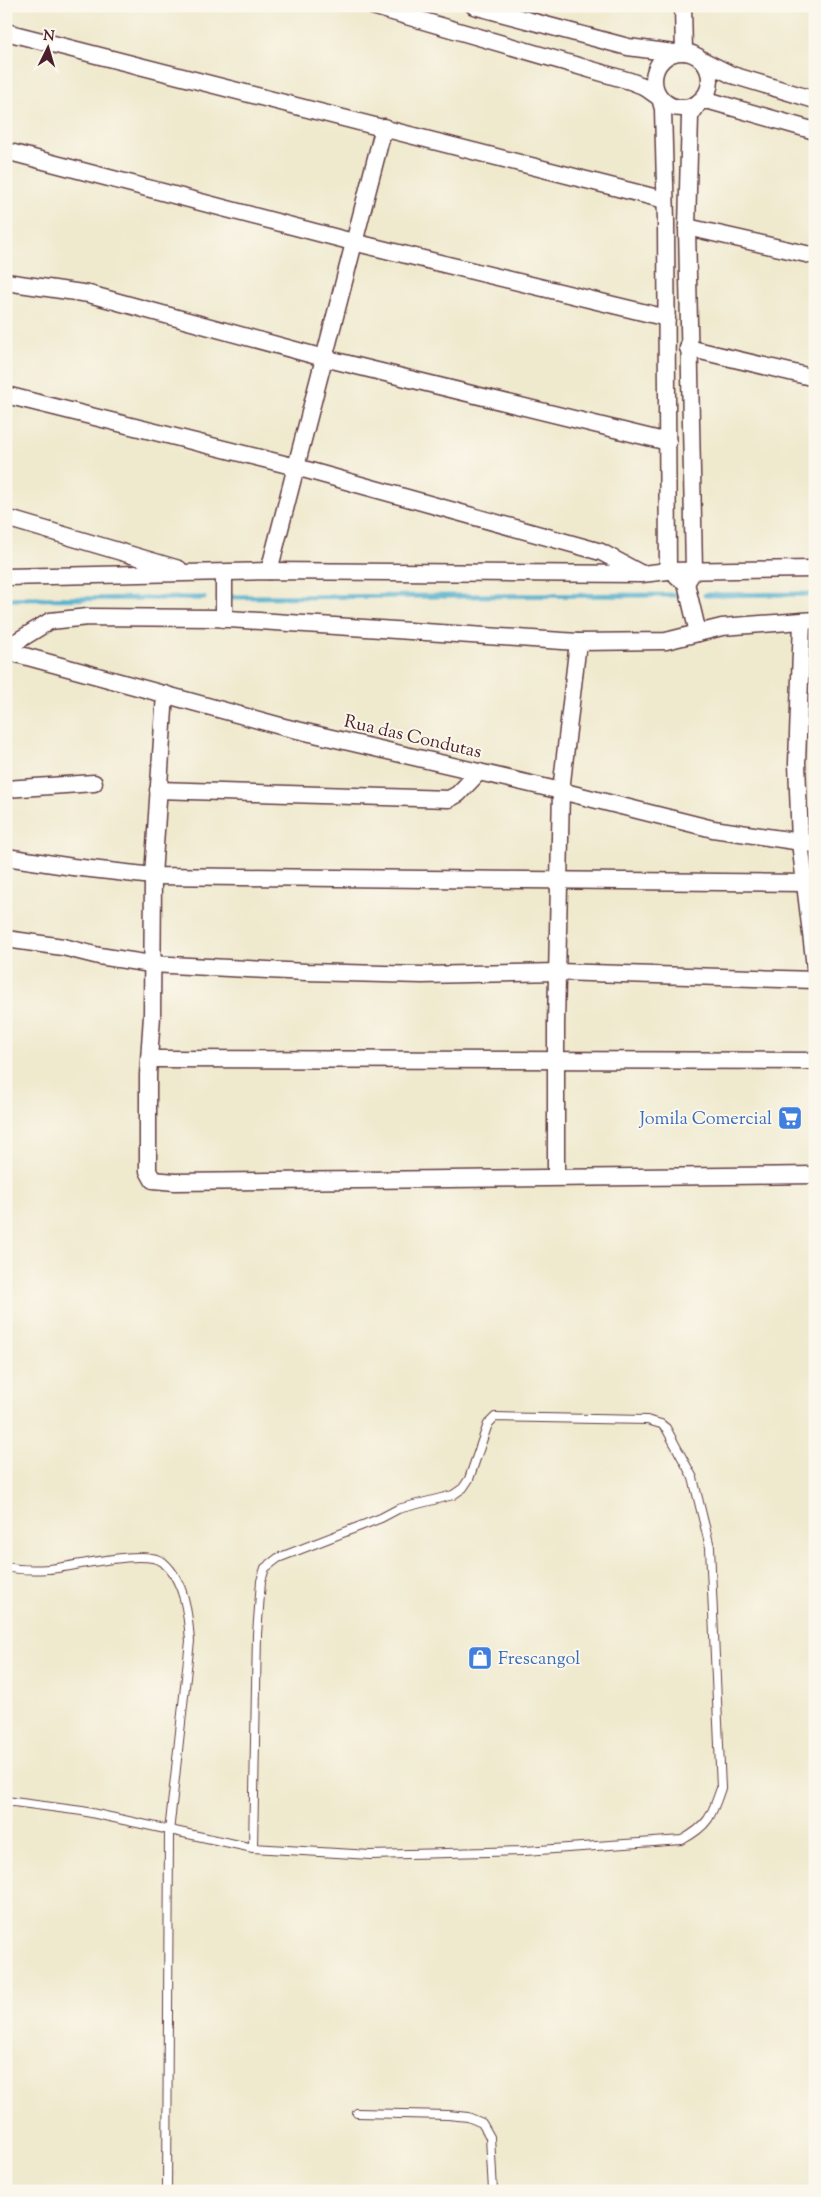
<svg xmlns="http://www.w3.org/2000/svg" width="821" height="2197" font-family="'Sorts Mill Goudy',serif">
	<rect width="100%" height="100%" fill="#fbf7ec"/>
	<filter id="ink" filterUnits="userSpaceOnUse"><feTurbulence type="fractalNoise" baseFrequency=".02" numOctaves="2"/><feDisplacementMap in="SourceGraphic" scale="10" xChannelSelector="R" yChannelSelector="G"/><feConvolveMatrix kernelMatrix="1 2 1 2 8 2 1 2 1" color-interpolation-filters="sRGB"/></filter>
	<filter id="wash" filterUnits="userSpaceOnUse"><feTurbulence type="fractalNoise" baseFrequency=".0096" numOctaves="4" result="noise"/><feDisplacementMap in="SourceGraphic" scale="20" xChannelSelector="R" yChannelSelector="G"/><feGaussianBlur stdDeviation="1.12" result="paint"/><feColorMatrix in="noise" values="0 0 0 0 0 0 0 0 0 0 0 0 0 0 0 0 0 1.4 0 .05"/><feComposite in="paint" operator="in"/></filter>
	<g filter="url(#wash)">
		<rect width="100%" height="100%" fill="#efe9cd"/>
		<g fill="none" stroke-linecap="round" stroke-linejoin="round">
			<g stroke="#4daccb" stroke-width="5">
				<path d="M705 595 815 594"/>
				<path d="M231 597 682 595"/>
				<path d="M6 599 204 598"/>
			</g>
		</g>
	</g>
	<g filter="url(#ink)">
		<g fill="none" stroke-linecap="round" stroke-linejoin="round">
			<defs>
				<g id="service">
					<path d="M6 1567C19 1570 35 1570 49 1569 73 1567 145 1548 163 1562 185 1581 188 1614 190 1641L169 1832 167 2191"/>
					<path d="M6 1801 82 1811 253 1848 370 1855 525 1851 682 1840C709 1825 711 1817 721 1788L710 1547 693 1478 666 1428 661 1424 647 1420 495 1417 488 1424 469 1479 463 1488 453 1495 398 1509 381 1518 278 1558 265 1568 261 1581 257 1634 253 1848"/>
					<path d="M357 2113 448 2115 468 2117 482 2123 490 2137 493 2191"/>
				</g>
				<g id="minor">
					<path d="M372 6 630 81 643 86 660 98 663 109 666 222 668 571"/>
					<path d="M474 6 628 47 674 53"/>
					<path d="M683 6 684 52"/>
					<path d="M6 32 665 200"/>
					<circle cx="682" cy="80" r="28"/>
					<path d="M702 60 732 75 815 100"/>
					<path d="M6 151 353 242 667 318"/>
					<path d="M687 227 815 256"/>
					<path d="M6 282 89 294 324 358 668 442"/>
					<path d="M688 348 815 378"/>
					<path d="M6 395 296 467 601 552 642 574 668 571 815 569"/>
					<path d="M6 518 179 569"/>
					<path d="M269 571 384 127"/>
					<path d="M677 576 686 583 698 633"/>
					<path d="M6 577 269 571 641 574"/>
					<path d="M686 583 694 570 687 227 690 116 700 101H710L815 131"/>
					<path d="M224 619V573"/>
					<path d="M802 622 797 763 800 842 815 967"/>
					<path d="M6 648 50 621 88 617 214 618 578 642 666 641 722 627 815 620"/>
					<path d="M6 651 284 727 561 791 713 829 815 844"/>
					<path d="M165 694 153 876 152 1016 148 1075V1171L153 1180 175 1182 815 1175"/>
					<path d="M6 789 94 783"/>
					<path d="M158 790 449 799 458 794 479 772"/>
					<path d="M6 857 73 867 153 876 805 883"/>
					<path d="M6 939 63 947 99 956 151 964 306 972 422 975 557 972 815 980"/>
					<path d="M150 1059 815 1061"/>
					<path d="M556 1176V1024L561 791 578 642"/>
				</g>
			</defs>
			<use href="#service" stroke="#633d43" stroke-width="10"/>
			<use href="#minor" stroke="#633d43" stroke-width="19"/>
			<use href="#service" stroke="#fff" stroke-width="8"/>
			<use href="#minor" stroke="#fff" stroke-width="16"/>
		</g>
	</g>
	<defs>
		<symbol id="supermarket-square" viewBox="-11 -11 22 22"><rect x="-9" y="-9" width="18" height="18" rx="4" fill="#3f7fe0" stroke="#fbf7ec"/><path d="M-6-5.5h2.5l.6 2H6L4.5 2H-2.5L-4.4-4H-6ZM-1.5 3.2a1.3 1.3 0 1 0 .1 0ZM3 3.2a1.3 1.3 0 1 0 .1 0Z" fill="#fff"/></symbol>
		<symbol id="shop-square" viewBox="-11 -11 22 22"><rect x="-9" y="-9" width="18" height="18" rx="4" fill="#3f7fe0" stroke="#fbf7ec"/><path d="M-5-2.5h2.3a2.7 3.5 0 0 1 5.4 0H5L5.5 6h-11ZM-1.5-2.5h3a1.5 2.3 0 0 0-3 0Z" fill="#fff"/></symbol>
	</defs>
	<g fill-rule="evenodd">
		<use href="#supermarket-square" x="776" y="1104" width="28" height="28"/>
		<use href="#shop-square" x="466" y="1644" width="28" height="28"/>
	</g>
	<g text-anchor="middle" stroke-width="4" stroke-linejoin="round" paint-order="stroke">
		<g font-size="18" fill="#4a1f2b" stroke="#fbf7ec">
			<text transform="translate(413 736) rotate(13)" y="6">Rua das Condutas</text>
		</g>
		<g font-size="18" fill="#366cbe" stroke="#fbf7ec" text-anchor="end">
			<text x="772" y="1124">Jomila Comercial</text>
			<text x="498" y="1664" text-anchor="start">Frescangol</text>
		</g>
	</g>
	<rect width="821" height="2197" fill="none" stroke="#fbf7ec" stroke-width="25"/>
	<g transform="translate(48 48) rotate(5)" stroke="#fbf7ec" stroke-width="4" paint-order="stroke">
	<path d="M0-4L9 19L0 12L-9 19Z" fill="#4a1f2b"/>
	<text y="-8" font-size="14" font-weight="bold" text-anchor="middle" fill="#4a1f2b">N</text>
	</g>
</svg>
